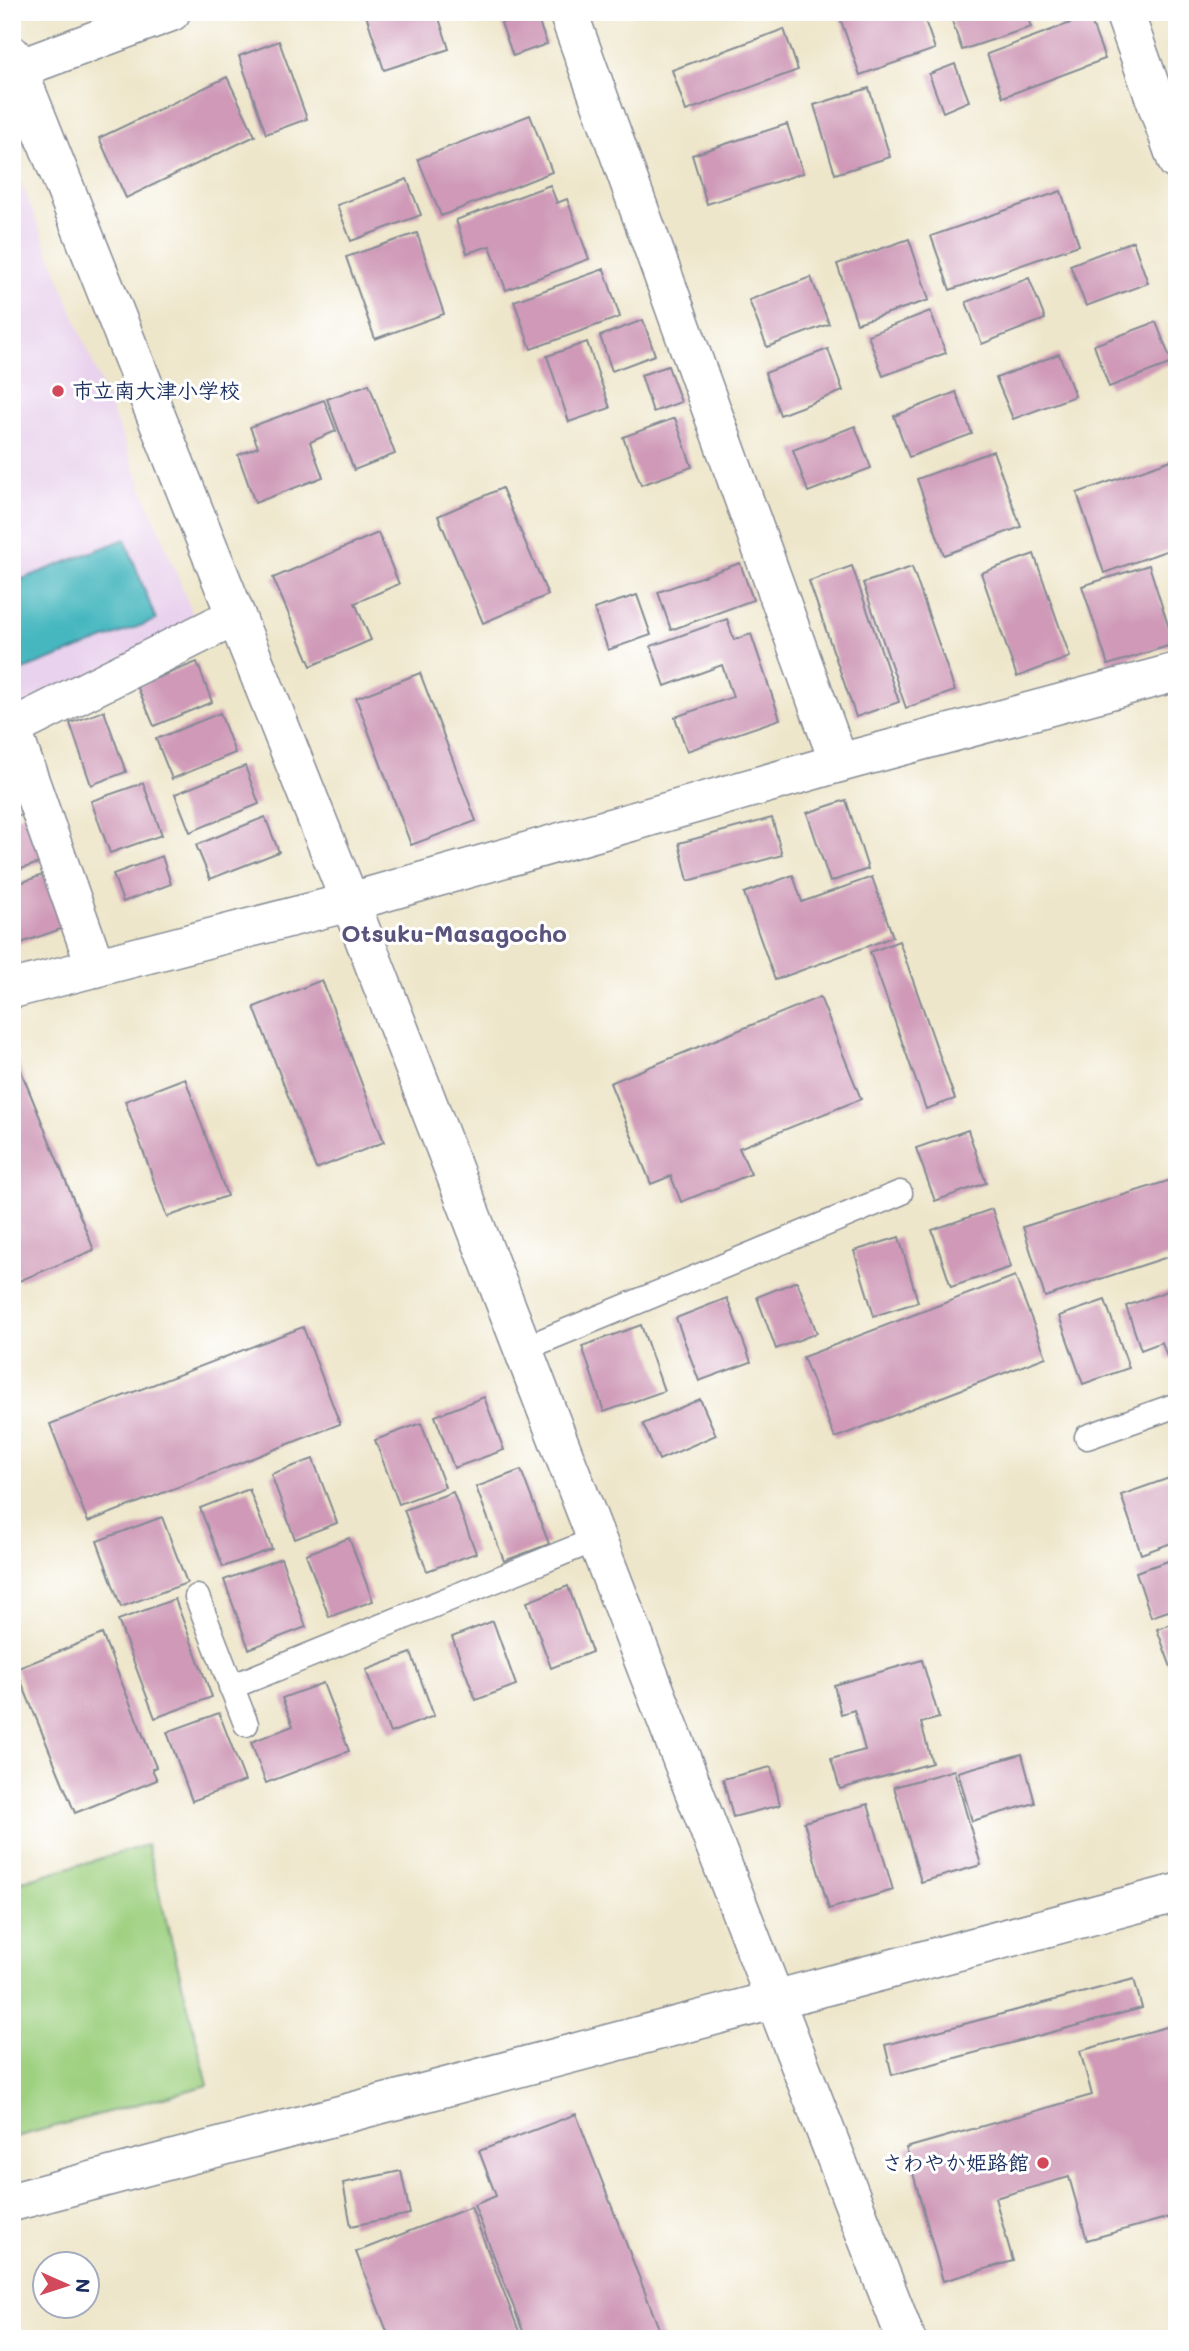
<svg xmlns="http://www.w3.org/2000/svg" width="1189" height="2351" font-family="Mali,'Klee One',sans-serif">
	<rect width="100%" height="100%" fill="#fff"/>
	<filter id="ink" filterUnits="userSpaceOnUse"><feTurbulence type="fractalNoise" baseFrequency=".0143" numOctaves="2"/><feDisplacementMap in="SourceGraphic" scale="14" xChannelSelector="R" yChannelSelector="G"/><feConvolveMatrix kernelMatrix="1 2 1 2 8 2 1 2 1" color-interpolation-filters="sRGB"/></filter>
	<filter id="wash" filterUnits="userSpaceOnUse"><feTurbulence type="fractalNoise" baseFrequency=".00686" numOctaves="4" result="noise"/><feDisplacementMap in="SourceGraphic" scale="28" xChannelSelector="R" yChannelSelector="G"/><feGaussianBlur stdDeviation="1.57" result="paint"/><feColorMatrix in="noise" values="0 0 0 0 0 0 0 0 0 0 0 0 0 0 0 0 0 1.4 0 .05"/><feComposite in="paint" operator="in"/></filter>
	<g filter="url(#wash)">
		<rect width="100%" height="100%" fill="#eee6ca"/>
		<path fill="#e9d2ed" d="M12 159 196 623 12 715Z"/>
		<path fill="#9ed080" stroke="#5c806f" stroke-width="2" d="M147 1845 208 2085 12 2138V1884Z"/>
		<path fill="#47b7bf" stroke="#31738e" stroke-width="2" d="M125 539 156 620 12 674V583Z"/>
		<g id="blocks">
			<g fill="#cf99b7">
				<path d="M365 12H437L449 49 384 70Z"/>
				<path d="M531 12H535L547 44 513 56 501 23Z"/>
				<path d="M838 12H922L935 49 860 75Z"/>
				<path d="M949 12H1026L1031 27 962 50Z"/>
				<path d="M1089 16 1105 59 1003 97 987 54Z"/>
				<path d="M784 29 798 70 686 111 672 70Z"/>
				<path d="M279 41 307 119 266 134 239 56Z"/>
				<path d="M955 64 969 101 943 112 929 74Z"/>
				<path d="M227 77 255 136 126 198 99 138Z"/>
				<path d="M869 88 890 157 835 174 814 105Z"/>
				<path d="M530 115 552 172 441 216 418 159Z"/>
				<path d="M787 124 803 173 707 204 692 155Z"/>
				<path d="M407 179 421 215 351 241 337 205Z"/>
				<path d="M550 185 557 203 567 199 589 259 506 290 490 246 467 253 456 220Z"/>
				<path d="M1061 191 1079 245 950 290 931 236Z"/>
				<path d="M417 233 444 314 375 339 346 257Z"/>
				<path d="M909 239 929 300 857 323 837 264Z"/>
				<path d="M1133 241 1148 283 1086 306 1070 265Z"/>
				<path d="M604 269 620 317 531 349 514 301Z"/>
				<path d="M811 277 829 324 767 347 749 300Z"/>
				<path d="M1029 278 1045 319 982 344 966 302Z"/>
				<path d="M930 311 946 353 883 376 868 335Z"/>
				<path d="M643 320 655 355 612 371 600 336Z"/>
				<path d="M1156 322 1172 363 1109 387 1094 345Z"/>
				<path d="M587 342 610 408 569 422 547 356Z"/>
				<path d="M828 349 843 391 780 415 765 373Z"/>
				<path d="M1059 354 1075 396 1013 419 996 378Z"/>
				<path d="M668 366 681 402 653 412 641 375Z"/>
				<path d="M369 384 395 454 354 470 327 399Z"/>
				<path d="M956 392 972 434 909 457 894 416Z"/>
				<path d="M324 400 336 431 310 442 323 477 255 503 238 455 258 447 250 427Z"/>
				<path d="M675 418 692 467 641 485 623 437Z"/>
				<path d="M855 426 871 468 808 492 793 450Z"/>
				<path d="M993 451 1021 527 944 555 917 479Z"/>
				<path d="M1177 458V547L1104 573 1077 493Z"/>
				<path d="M502 488 548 595 483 623 438 516Z"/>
				<path d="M378 533 399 584 355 603 371 640 311 666 273 578Z"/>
				<path d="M1034 554 1070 657 1017 677 981 573Z"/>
				<path d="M740 563 753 600 671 630 658 592Z"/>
				<path d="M1149 565 1174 644 1108 665 1082 586Z"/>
				<path d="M852 566 899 702 856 717 809 581Z"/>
				<path d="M912 567 955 691 906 708 863 583Z"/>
				<path d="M637 595 651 635 608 650 594 609Z"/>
				<path d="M727 619 734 640 751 634 780 719 687 751 675 717 733 697 722 665 665 686 651 646Z"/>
				<path d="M197 662 212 702 154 726 137 686Z"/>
				<path d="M420 673 476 821 411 845 356 698Z"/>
				<path d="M104 711 126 772 91 785 70 723Z"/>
				<path d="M220 713 235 753 172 779 156 739Z"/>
				<path d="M245 766 259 804 190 832 175 794Z"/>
				<path d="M143 783 162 835 110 853 91 801Z"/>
				<path d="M846 800 868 869 830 882 807 813Z"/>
				<path d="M27 813 45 861 12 872V818Z"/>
				<path d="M265 817 279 852 210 879 196 845Z"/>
				<path d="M772 818 782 855 688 881 679 843Z"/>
				<path d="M162 856 171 884 123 902 113 874Z"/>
				<path d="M45 874 64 928 12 946V886Z"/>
				<path d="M793 875 802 902 872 877 893 937 775 980 744 893Z"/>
				<path d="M899 941 955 1099 926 1109 870 952Z"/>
				<path d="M322 980 384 1142 316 1169 254 1007Z"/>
				<path d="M820 997 861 1099 739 1148 751 1174 681 1202 671 1176 651 1184 610 1083Z"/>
				<path d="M12 1049 94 1250 19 1281 12 1265Z"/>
				<path d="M185 1078 227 1196 167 1217 125 1101Z"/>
				<path d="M968 1130 986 1183 935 1201 916 1148Z"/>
				<path d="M1177 1178V1254L1045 1297 1023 1227Z"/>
				<path d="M992 1209 1011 1267 951 1287 932 1230Z"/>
				<path d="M899 1237 918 1302 874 1316 854 1251Z"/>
				<path d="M1015 1276 1046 1357 835 1438 803 1357Z"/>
				<path d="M797 1281 817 1333 776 1349 757 1297Z"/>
				<path d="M1173 1289 1177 1301V1357L1168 1360 1162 1342 1141 1350 1126 1306Z"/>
				<path d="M727 1298 751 1362 699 1381 676 1318Z"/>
				<path d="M1105 1300 1129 1368 1083 1384 1059 1316Z"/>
				<path d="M641 1325 664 1391 604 1412 582 1346Z"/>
				<path d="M303 1327 340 1424 88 1522 50 1424Z"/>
				<path d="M484 1397 504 1450 454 1468 435 1416Z"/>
				<path d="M700 1399 716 1435 659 1460 643 1424Z"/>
				<path d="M421 1423 445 1487 399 1504 375 1440Z"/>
				<path d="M313 1459 337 1523 295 1539 271 1474Z"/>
				<path d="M521 1470 549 1544 504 1561 476 1487Z"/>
				<path d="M1175 1476 1177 1482V1541L1141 1554 1121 1495Z"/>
				<path d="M249 1489 272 1549 223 1567 200 1508Z"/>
				<path d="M453 1492 476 1553 427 1571 404 1510Z"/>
				<path d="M162 1517 187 1583 121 1607 97 1541Z"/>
				<path d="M349 1538 373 1601 329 1617 306 1554Z"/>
				<path d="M281 1558 306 1627 249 1649 224 1580Z"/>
				<path d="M1177 1558V1608L1151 1617 1136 1572Z"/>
				<path d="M568 1586 592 1652 551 1668 527 1602Z"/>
				<path d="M175 1599 212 1697 155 1718 118 1620Z"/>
				<path d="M493 1621 516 1685 476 1700 452 1637Z"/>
				<path d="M1177 1622V1681H1176L1157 1629Z"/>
				<path d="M102 1634 156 1767 152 1769 157 1780 75 1813 16 1669Z"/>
				<path d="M411 1653 434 1716 390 1733 366 1670Z"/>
				<path d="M922 1660 939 1718 921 1723 932 1763 840 1789 831 1759 865 1750 854 1710 841 1714 834 1685Z"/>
				<path d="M323 1683 349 1751 266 1783 251 1742 293 1726 282 1698Z"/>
				<path d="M219 1713 245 1781 192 1801 167 1732Z"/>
				<path d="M1022 1754 1035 1803 972 1821 958 1772Z"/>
				<path d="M771 1767 780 1805 733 1817 723 1779Z"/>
				<path d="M954 1770 981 1865 921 1882 894 1787Z"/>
				<path d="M868 1804 893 1890 829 1909 804 1822Z"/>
				<path d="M1134 1979 1142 2008 892 2075 885 2045Z"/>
				<path d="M1177 2024V2215L1087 2240 1069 2177 995 2198 1013 2261 943 2281 906 2148 1092 2095 1080 2051Z"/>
				<path d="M576 2114 663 2339H526L474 2205 496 2196 479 2151Z"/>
				<path d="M401 2171 410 2214 351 2226 343 2183Z"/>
				<path d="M471 2207 522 2339H390L356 2252Z"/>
			</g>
		</g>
	</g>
	<g filter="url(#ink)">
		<use href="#blocks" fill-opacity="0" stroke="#848a94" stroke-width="2"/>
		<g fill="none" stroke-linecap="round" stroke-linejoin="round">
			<defs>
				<g id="lane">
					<path d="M523 1349 900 1193"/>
					<path d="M1087 1437 1177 1405"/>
					<path d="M197 1597 246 1724"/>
					<path d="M231 1687 597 1539"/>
				</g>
				<g id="street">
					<path d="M568 12 839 763"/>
					<path d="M1124 12 1177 161"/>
					<path d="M12 55 350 902 906 2339"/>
					<path d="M18 69 171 12"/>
					<path d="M12 728 236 616"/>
					<path d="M12 730 96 968"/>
					<path d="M12 989 350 902 839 763 1177 672"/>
				</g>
				<path id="secondary" d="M12 2202 1177 1893"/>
			</defs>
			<use href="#lane" stroke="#848a94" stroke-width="27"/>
			<use href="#street" stroke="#848a94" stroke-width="41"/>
			<use href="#secondary" stroke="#848a94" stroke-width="41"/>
			<use href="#lane" stroke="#fff" stroke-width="24"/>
			<use href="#street" stroke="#fff" stroke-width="38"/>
			<use href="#secondary" stroke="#fff" stroke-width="38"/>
		</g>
	</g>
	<g fill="#d1495b" stroke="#fff" stroke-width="2.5">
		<circle cx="58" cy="391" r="7"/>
		<circle cx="1043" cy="2163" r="7"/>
	</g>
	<g text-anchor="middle" stroke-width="6" stroke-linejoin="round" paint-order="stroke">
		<g font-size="21" font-weight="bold" fill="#1b2f5e" stroke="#fff" text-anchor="start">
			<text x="72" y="398">市立南大津小学校</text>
			<text x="1029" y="2170" text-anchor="end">さわやか姫路館</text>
		</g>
		<g font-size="24" font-weight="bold" fill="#5a547d" stroke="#fff">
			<text x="454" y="942">Otsuku-Masagocho</text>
		</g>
	</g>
	<rect width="1189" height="2351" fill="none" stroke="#fff" stroke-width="42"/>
	<g transform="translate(66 2285) rotate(93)"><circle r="33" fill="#ffffff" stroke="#a4acbf" stroke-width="2"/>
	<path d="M0-5L12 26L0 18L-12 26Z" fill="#d1495b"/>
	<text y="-10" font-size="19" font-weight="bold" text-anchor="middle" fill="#1b2f5e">N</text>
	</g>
</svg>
